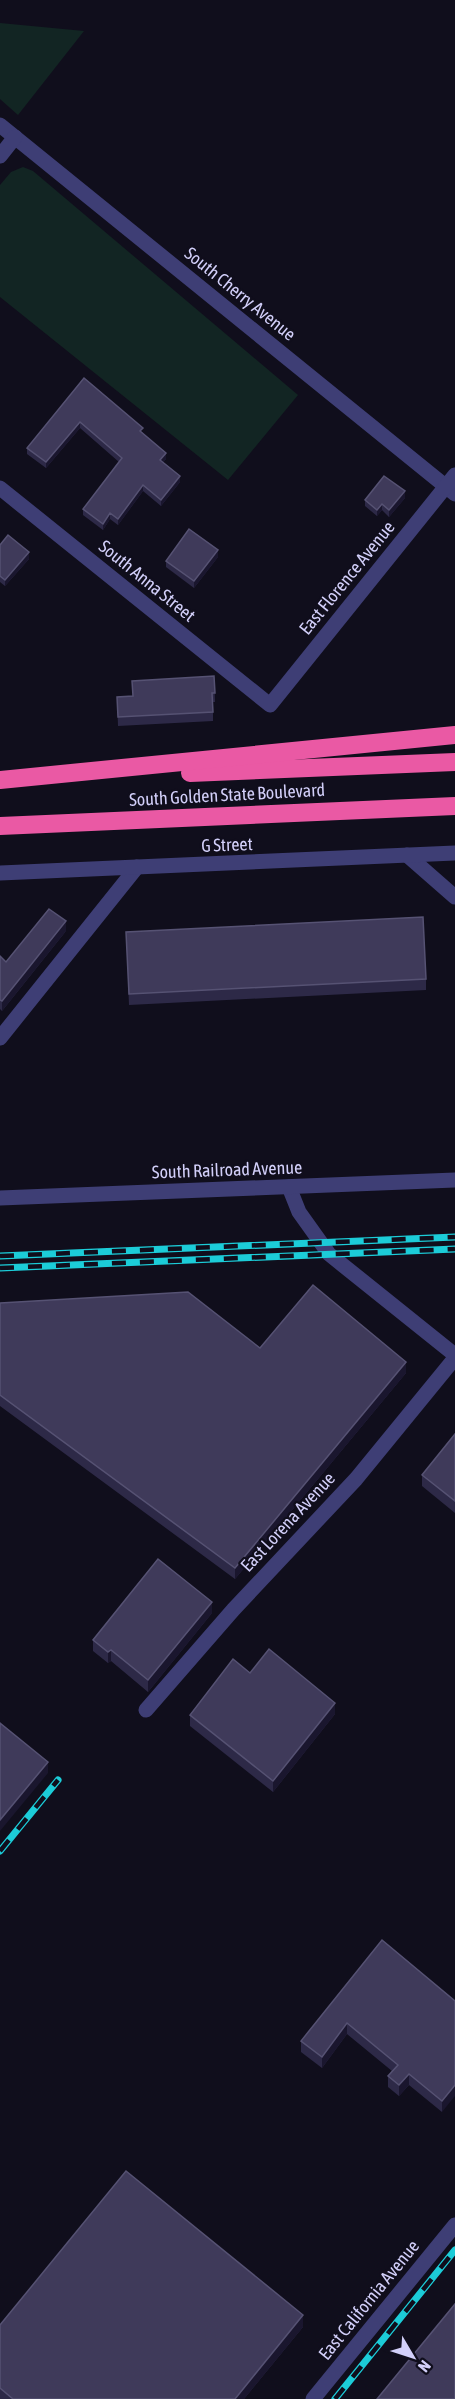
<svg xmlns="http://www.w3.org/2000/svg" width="455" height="2399" font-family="'Asap Condensed',sans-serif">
	<rect width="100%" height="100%" fill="#100e1c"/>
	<g fill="#122523">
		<path d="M0 23 84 31 18 115 0 99Z"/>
		<path d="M23 167 33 171 298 395 228 480 0 297V185L11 172Z"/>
	</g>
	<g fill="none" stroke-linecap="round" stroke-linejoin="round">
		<g stroke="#3e3e75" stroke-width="15">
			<path d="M0 125 455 494"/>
			<path d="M0 156 15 137"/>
			<path d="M0 488 270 705 455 475"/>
			<path d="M407 855 455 897"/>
			<path d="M0 1038 137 867"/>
			<path d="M146 1710 233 1610 356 1479 455 1358"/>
			<path d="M313 2399 455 2225"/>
		</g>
		<g stroke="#3e3e75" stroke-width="15">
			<path d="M0 873 455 853"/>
			<path d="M289 1187 299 1212 329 1254 455 1355"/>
			<path d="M0 1198 455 1180"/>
		</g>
		<g stroke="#ea59a4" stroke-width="18">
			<path d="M190 773 455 762"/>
			<path d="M0 780 455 735"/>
			<path d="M0 826 455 806"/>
		</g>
		<defs>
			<g id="rail">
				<path d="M0 1256 455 1237"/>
				<path d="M0 1268 455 1249"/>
				<path d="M0 1851 58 1780"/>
				<path d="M335 2399 455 2250"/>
			</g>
		</defs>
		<use href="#rail" stroke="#1cccd8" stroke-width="7"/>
		<use href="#rail" stroke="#100e1c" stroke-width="4.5" stroke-dasharray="14" stroke-linecap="butt"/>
	</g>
	<g fill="#2d2947">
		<path d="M84 378 143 433 166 459 163 462 180 482 161 506 143 491 118 525 110 519 103 530 83 515V509L119 462 80 428 46 468 27 454V448Z"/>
		<path d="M405 498 389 517 382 510 377 516 365 506V500Z"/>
		<path d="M0 545 29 559 5 586 0 582Z"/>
		<path d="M218 557 194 588 166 567V561Z"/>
		<path d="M214 676 215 702H213V721L118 726 117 697 132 696Z"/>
		<path d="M66 931 2 1011 0 1009V956L6 962Z"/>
		<path d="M126 932 426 979V990L129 1005Z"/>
		<path d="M0 1303 260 1348 406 1373 235 1579 0 1406Z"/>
		<path d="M455 1434V1513L422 1486V1475Z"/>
		<path d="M212 1613 148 1692 111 1661 108 1663 93 1651V1640Z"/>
		<path d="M250 1673 335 1714 273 1792 190 1726V1715Z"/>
		<path d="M382 1940 455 2001 442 2112 409 2085 399 2096 388 2087V2076L392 2071 347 2034 322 2068 301 2052V2041Z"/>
		<path d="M0 2325 303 2327 244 2399H0Z"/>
	</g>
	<g fill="#1a162e">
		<path d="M80 422V428L46 468V462Z"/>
		<path d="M166 453V459L160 466V460Z"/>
		<path d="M180 476V482L161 506V500Z"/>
		<path d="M143 485V491L118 525V519Z"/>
		<path d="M405 491V498L389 517V510Z"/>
		<path d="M382 504V510L377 516V510Z"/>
		<path d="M110 513V519L103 530V524Z"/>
		<path d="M218 550V557L194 588V581Z"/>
		<path d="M29 552V559L5 586V580Z"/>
		<path d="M66 921V931L2 1011V1001Z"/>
		<path d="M406 1362V1373L235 1579V1568Z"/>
		<path d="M212 1602V1613L148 1692V1680Z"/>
		<path d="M111 1650V1661L108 1663V1652Z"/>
		<path d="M335 1703V1714L273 1792V1781Z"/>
		<path d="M48 1762V1773L0 1831V1820Z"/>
		<path d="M347 2023V2034L322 2068V2057Z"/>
		<path d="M409 2074V2085L399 2096V2085Z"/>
		<path d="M455 2085V2096L442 2112V2101Z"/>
		<path d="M303 2315V2327L244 2399H235Z"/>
	</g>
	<g fill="#3f3a5a" stroke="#565273" stroke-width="1.5">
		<path d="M84 378 143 428 140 431 166 453 160 460 180 476 161 500 143 485 118 519 110 513 103 524 83 509 122 458 80 422 46 462 27 448Z"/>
		<path d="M384 476 405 491 389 510 382 504 377 510 365 500Z"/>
		<path d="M189 529 218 550 194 581 166 561Z"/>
		<path d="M8 535 29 552 5 580 0 576V545Z"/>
		<path d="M214 676 215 693H212L213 712 118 717 117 697 133 696 132 681Z"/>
		<path d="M49 909 66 921 2 1001 0 1000V956L6 962Z"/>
		<path d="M423 917 426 979 129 994 126 932Z"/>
		<path d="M313 1285 406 1362 235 1568 0 1395V1303L188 1292 260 1348Z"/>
		<path d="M455 1434V1501L422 1475Z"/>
		<path d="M158 1559 212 1602 148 1680 111 1650 108 1652 93 1640Z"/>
		<path d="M269 1649 335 1703 273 1781 190 1715 233 1659 250 1673Z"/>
		<path d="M0 1723 48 1762 0 1820Z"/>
		<path d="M382 1940 455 2001V2085L442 2101 409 2074 399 2085 388 2076 398 2065 347 2023 322 2057 301 2041Z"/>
		<path d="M126 2171 303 2315 235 2399H13L0 2388V2325Z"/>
		<path d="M455 2304V2399H377Z"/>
	</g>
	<g text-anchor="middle" stroke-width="4.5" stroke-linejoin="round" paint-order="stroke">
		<g font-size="18" fill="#d2cff9" stroke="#100e1c">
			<text transform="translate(240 294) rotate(39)" y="6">South Cherry Avenue</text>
			<text transform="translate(347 578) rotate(-51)" y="6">East Florence Avenue</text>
			<text transform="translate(147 581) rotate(39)" y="6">South Anna Street</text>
			<text transform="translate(227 795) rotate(-3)" y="6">South Golden State Boulevard</text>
			<text transform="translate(227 845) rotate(-2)" y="6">G Street</text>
			<text transform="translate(227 1170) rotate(-2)" y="6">South Railroad Avenue</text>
			<text transform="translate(288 1522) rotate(-47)" y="6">East Lorena Avenue</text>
			<text transform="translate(369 2300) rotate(-51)" y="6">East California Avenue</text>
		</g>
	</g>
	<g transform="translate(413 2357) rotate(129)" stroke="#100e1c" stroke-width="4.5" paint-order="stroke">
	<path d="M0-4.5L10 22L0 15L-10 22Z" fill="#d2cff9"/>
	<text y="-9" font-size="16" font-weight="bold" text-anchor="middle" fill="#d2cff9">N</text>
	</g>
</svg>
